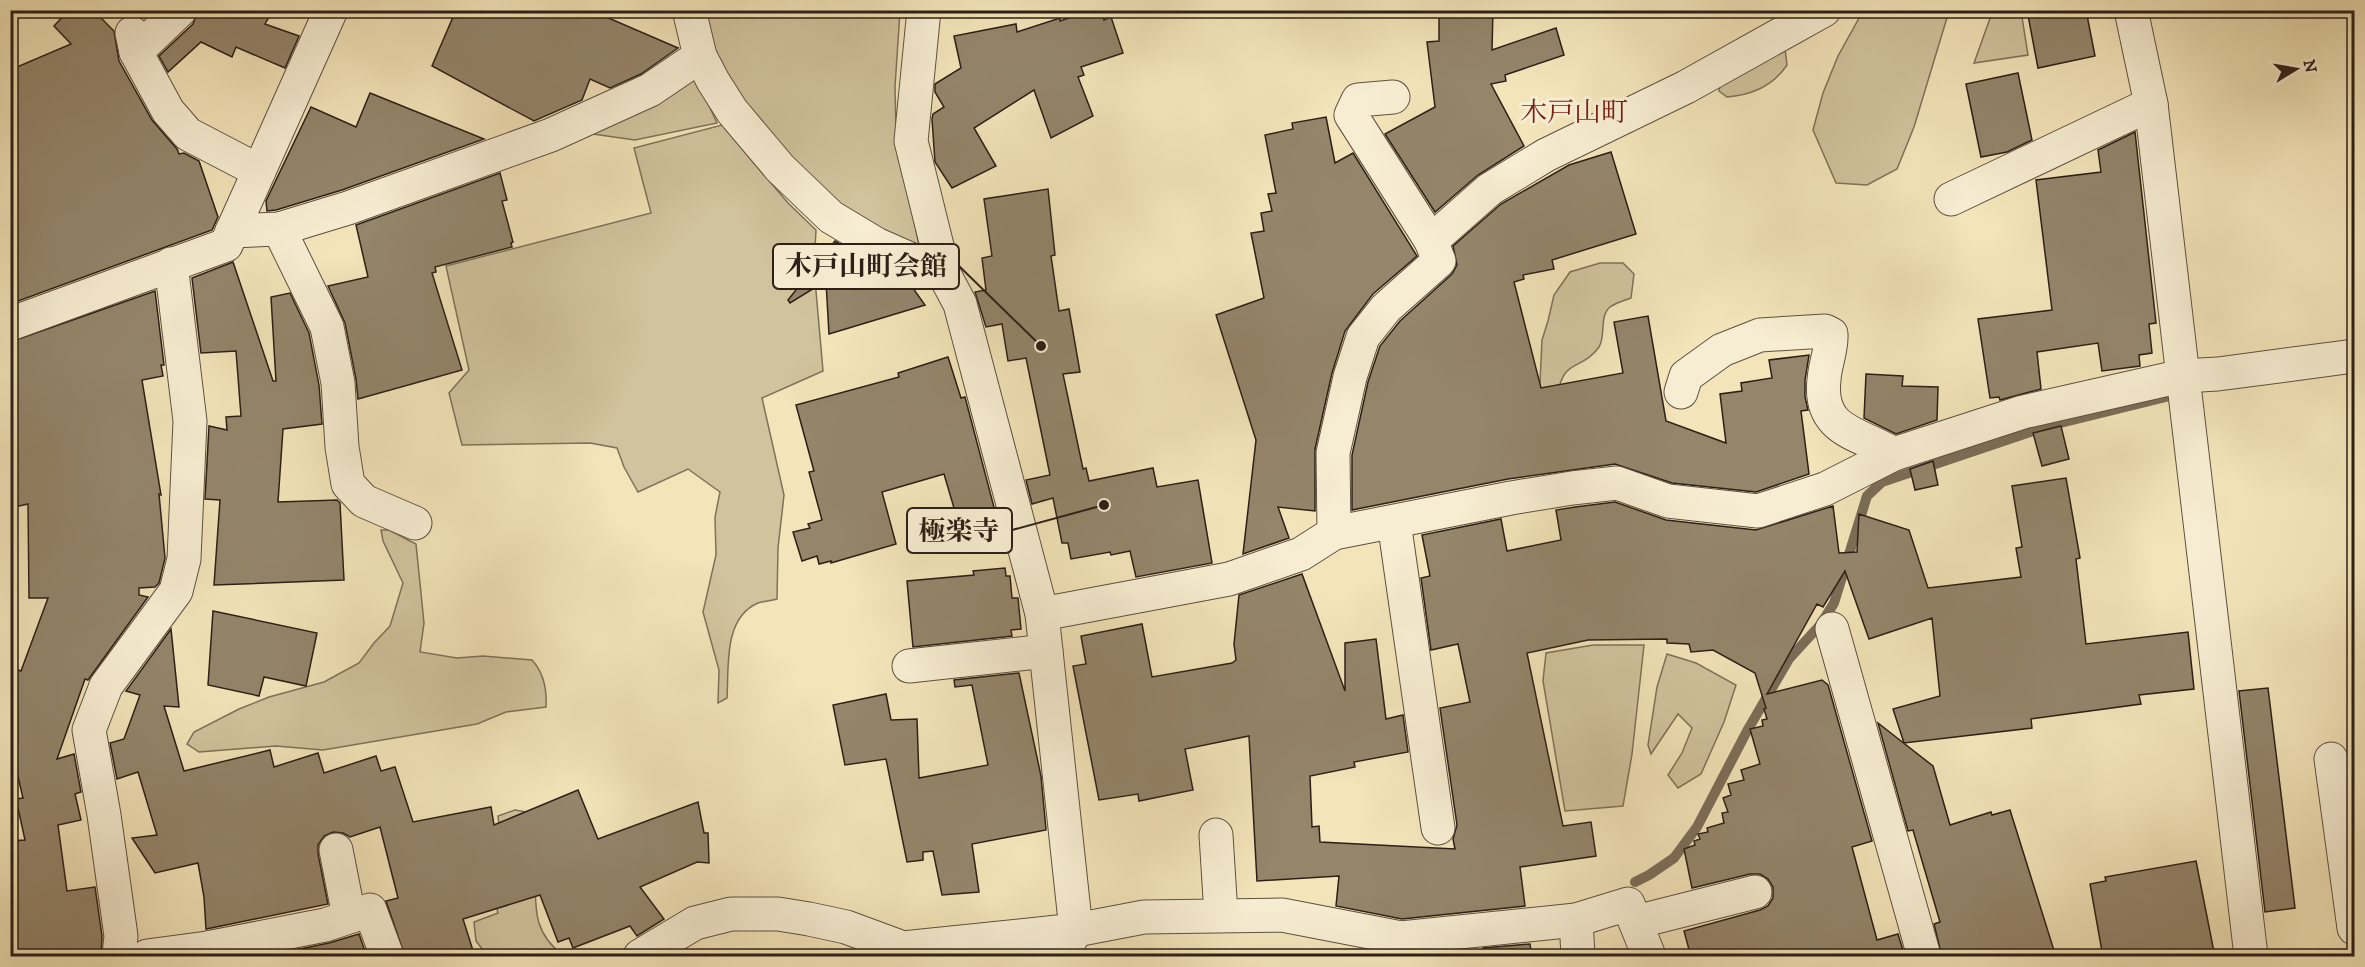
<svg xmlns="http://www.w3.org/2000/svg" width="2365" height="967" font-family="'IM FELL DW Pica','Noto Serif JP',serif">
	<rect width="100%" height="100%" fill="#f3e4b9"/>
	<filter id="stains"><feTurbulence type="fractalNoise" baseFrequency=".00333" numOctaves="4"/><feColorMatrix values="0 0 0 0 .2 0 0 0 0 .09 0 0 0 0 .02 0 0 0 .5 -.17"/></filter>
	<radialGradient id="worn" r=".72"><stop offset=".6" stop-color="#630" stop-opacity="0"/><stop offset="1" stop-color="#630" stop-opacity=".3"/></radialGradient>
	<g fill="#d1c39d" stroke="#7f715a" stroke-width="1.5">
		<path d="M1993 10 2021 11 2028 55 1974 63Z"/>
		<path d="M698 11H900L895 87 896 131 920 250 838 210 728 91Z"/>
		<path d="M1863 11H1949L1914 127 1897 169 1867 185 1836 183 1813 130 1823 93 1838 56Z"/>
		<path d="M1784 41 1787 65C1773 86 1752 95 1727 97L1719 91 1725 63Z"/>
		<path d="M692 69 717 123 635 140 572 131Z"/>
		<path d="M722 125 788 203 816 230 814 268 823 371 762 398 784 495 778 548 777 599C771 601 764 601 758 603 723 618 729 667 727 698L718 703 719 670 703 612 716 555 715 517 720 492 688 469 638 492 624 467 617 448 590 443 462 445 449 393 469 370 446 266 651 213 634 148Z"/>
		<path d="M1600 263H1623L1634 274 1631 298C1625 300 1615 303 1610 307 1599 316 1606 336 1599 347 1582 371 1563 358 1558 394L1535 406 1540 382 1542 340 1548 321 1554 295 1570 272Z"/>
		<path d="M381 530H389L416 544 424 623 420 652 457 658 483 656 532 660C544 673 547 690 546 707L506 712 477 724 323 750 276 746 199 752 187 744 194 732 239 709 269 697 324 682 359 663 374 643 390 626 403 583 383 541Z"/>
		<path d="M1593 645H1644L1632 754 1623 806 1565 811 1543 681 1546 653Z"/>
		<path d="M1667 654 1696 663 1736 685 1724 722 1701 774 1678 788 1668 775 1682 753 1692 728 1678 714 1651 754 1648 745 1657 687Z"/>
		<path d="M515 810 526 812C529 829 535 846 535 863 537 901 528 929 564 956L512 954 496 956 486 954 476 941 474 922 498 913 493 893 500 835 498 816Z"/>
	</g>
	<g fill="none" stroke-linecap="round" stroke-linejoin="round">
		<path stroke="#7c6d57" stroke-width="10" d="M1635 882 1649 875 1674 858 1697 827 1747 731 1789 659 1821 624 1834 603 1867 496 1882 482 2048 426 2166 397"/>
	</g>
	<g fill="#94856b" stroke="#2d1f17" stroke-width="1.5">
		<path d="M69 10H93L114 31 119 61 152 120 177 149 179 154 184 153 199 161 218 217 212 230 10 304V70L71 44 54 26Z"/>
		<path d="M198 10H273L265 24 299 36 285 68 236 47 232 57 201 42 168 72 159 56 193 24Z"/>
		<path d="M456 10H590L678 48 641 74 610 88 590 79 582 100 534 121 432 66Z"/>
		<path d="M1092 10H1101L1104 20 1111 17 1123 53 1081 67 1084 75 1078 77 1093 116 1051 138 1034 90 974 128 996 166 952 188 935 162 932 119 933 114 944 107 935 92V84L961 68 954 36 1016 24 1017 32 1060 18V21Z"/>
		<path d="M1439 10H1493L1492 50 1556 28 1564 55 1505 75 1506 81 1491 84 1524 146 1478 175 1435 212 1385 134 1435 107 1427 42 1439 41Z"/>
		<path d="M2027 10H2086L2095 56 2038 68Z"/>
		<path d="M2018 73 2032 140 2007 152 1981 157 1966 84Z"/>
		<path d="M370 93 484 139 342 190 276 210 267 211 266 201 311 107 356 127Z"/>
		<path d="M1326 117 1335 163 1353 153 1417 256 1373 294 1345 331 1332 373 1315 449V511L1278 507 1289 538 1243 554 1256 440 1216 315 1264 298 1251 233 1264 231 1261 213 1272 211 1268 194 1276 193 1265 135 1293 129 1292 123Z"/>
		<path d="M2135 132 2156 323 2149 324 2152 353 2139 355 2140 366 2102 371 2098 343 2037 352 2041 389 2000 400 1999 397 1990 398 1978 319 2052 310 2036 180 2101 172 2098 150Z"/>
		<path d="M1611 152 1636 234 1552 260 1554 269 1523 275 1524 279 1514 282 1541 388 1623 373 1614 322 1648 316 1666 421 1726 443 1720 394 1742 391 1741 383 1772 378 1769 360 1809 355 1805 380V397L1808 410 1801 411 1809 474 1756 492 1672 483 1615 464 1508 479 1352 510V455L1368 382 1380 346 1400 321 1452 274 1457 265 1453 246 1501 204 1569 165Z"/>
		<path d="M500 173 507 200 502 201 513 242 511 243 512 247 435 267 436 272 432 273 462 370 358 399 356 379 345 323 328 286 368 277 356 225Z"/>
		<path d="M1048 189 1055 255 1051 256 1059 311 1069 309 1080 372 1063 374 1083 469 1086 468 1089 481 1153 468 1157 487 1198 480 1212 563 1136 577 1130 551 1111 555 1110 552 1071 559 1068 543H1062L1053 498 1032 504 1026 480 1050 475 1026 358 1008 361 1002 324 986 327 975 292 986 290 982 258 992 256 984 199Z"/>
		<path d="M835 241 863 258 790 303 788 300Z"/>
		<path d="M233 262 273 381H276L271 297 290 293 309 333 319 385 322 424 283 429 278 502 337 500 340 503 344 580 214 585 220 500 205 499 209 426 227 430 226 417 241 416 236 351 201 353 192 278Z"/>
		<path d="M888 272 889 277H905L925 305 829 334 826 282Z"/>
		<path d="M155 291 164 365H161L163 376 142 380 161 495 159 494 165 558 159 583 155 587 139 588V595L148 597 88 680 85 679 57 759 74 754 81 792 75 794 81 820 58 825 67 891 95 887 102 936 101 957H18L17 949 10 950V841L25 840 16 799 23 798 10 742V667L21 671 48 598H29L28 504 10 508V342Z"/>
		<path d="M948 357 961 398 965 397 996 515 959 525 944 474 882 492 896 544 831 563V561L819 564 817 556 802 561 793 532 810 528 808 524 822 520 809 472 814 471 796 405 899 377 898 373Z"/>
		<path d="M1866 374 1903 376 1902 386 1938 387 1937 420 1896 434 1864 418Z"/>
		<path d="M2061 426 2069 459 2042 466 2033 433Z"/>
		<path d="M1933 461 1938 485 1915 490 1910 469Z"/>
		<path d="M2066 478 2080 558 2076 559 2086 644 2188 632 2194 689 2139 695 2141 704 2031 719 2032 728 1904 743 1893 709 1940 696 1932 618 1869 639 1845 571 1823 607 1817 604 1767 694 1822 680 1828 685 1872 841 1852 847 1877 940 1898 934 1905 957H1691L1684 931 1760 910 1768 906 1773 898V887L1768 879 1760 874H1750L1692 888 1684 849 1695 845 1694 841 1700 839 1698 834 1708 832 1707 828 1724 823 1722 813 1728 812 1723 798 1731 795 1728 784 1744 780 1741 770 1760 764 1750 729 1763 726 1762 720 1767 719 1764 709 1766 708 1755 673 1713 650 1691 652 1689 644 1667 643V639L1588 640 1527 653 1563 826 1591 822 1596 856 1520 867 1525 906 1402 919 1336 906 1339 876 1257 881 1249 736 1185 749 1193 790 1139 801 1138 794 1099 800 1073 666 1086 664 1081 636 1142 624 1152 677 1232 663 1236 660 1234 644 1239 595 1302 574 1345 691V643L1376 639 1386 719 1403 715 1408 752 1354 762 1355 767 1310 776 1312 827 1319 826 1320 842 1455 849 1453 839 1457 825 1440 708 1470 702 1458 644 1431 650 1421 578 1430 576 1422 535 1501 519 1507 551 1561 540 1556 510 1575 507 1615 502 1666 520 1756 530 1833 506 1839 553 1857 552 1859 514 1909 530 1928 588 2021 577 2016 548 2022 547 2012 486Z"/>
		<path d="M1005 568 1006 576H1010L1012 598H1018L1021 629 1011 630 1012 636 913 647 907 581 974 575 973 571Z"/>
		<path d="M213 611 317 633 306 686 264 677 259 696 208 685Z"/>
		<path d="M171 629 179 707 164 706 184 771 270 750 274 767 318 753 324 773 376 756 381 771 395 767 413 822 491 807 494 825 578 790 598 839 698 802 704 833H708L709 863 697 862 640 887 664 919 637 936 630 926 573 948 569 938 558 942 540 895 463 919 475 957H405L386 901 398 898 380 827 350 837 343 833 333 832 324 836 318 845V854L328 904 206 929 204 897 198 863 155 873 132 838 157 835 138 772 117 779 110 743 124 739 140 695 126 691Z"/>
		<path d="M1019 673 1041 776 1046 830 972 844 979 892 942 895 933 851 923 852V860L907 862 886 759 845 765 833 705 886 694 891 720 917 719 919 778 988 765 972 685 955 687 954 680Z"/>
		<path d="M2268 688 2295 908 2265 912 2239 691Z"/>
		<path d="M1878 723 1933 766 1950 825 1991 812 1992 815 2010 810 2056 957H1942L1934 924 1940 922 1913 830 1908 831Z"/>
		<path d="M2196 861 2215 957H2103L2090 884 2106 881 2105 877Z"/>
		<path d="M359 934 367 957H261L329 943Z"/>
		<path d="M1530 944 1532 957H1483V948Z"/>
	</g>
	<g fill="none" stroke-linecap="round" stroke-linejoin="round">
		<defs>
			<g id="minor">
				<path d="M689 10 700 56 713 81 732 111 780 168 831 217 876 244 944 274"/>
				<path d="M924 10 911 141 944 274 960 304 1042 614 1076 930 1061 956"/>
				<path d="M2131 10 2151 104 2251 956"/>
				<path d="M132 33 136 52 168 111 188 134 259 171"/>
				<path d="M136 52 180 10"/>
				<path d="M1393 97 1358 100 1351 115 1431 241"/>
				<path d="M1951 199 2151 104"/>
				<path d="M279 229 327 327 338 383 342 447 348 484 364 501 415 523"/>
				<path d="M232 231 279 229 348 208 551 135 650 90 700 56"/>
				<path d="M10 324 226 245 331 10"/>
				<path d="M1681 392 1686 376 1722 350 1760 335 1825 331 1831 334C1832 350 1825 363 1824 380 1818 432 1860 433 1894 454"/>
				<path d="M1394 522 1438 828"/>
				<path d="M1334 533 1333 453 1350 377 1363 337 1386 308 1439 261 1431 241 1490 189 1546 155 1686 87 1824 10"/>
				<path d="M1042 614 1229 579 1301 554 1334 533 1511 498 1572 488 1617 483 1668 501 1758 511 1825 489 1894 454 2023 412 2182 376 2218 374 2354 356"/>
				<path d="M1832 629 1924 956"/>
				<path d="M909 666 1046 651"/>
				<path d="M2331 759 2354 928"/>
				<path d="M1216 835 1221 915"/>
				<path d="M336 850 349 916"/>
				<path d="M1576 920 1578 956"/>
				<path d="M1636 922 1755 892"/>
				<path d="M119 956 121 936 104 815 89 730 106 686 176 591 184 559 190 421 171 264"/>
				<path d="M147 956 207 948 325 925 370 910 387 956"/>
				<path d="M640 956 695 923 731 914H778L809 919 846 927 903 948 1076 930 1144 917 1282 915 1401 938 1576 920 1628 904 1649 956"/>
			</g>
		</defs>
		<use href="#minor" stroke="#5e5040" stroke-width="35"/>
		<use href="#minor" stroke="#f7edd2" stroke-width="33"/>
	</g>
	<g text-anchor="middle" stroke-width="6" stroke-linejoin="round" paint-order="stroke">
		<g font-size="27" fill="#7a1f14" stroke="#f7edd2">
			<text x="1574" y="121">木戸山町</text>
		</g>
	</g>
	<path fill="none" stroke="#2d1f17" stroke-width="2" d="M1041 346L959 266M1104 505L1012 530"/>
	<g fill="#2d1f17" stroke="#f7edd2" stroke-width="2">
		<circle cx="1041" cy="346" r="6"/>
		<circle cx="1104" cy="505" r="6"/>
	</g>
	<g fill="#f7edd2" stroke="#2d1f17" stroke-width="2">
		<rect x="773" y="244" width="186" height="45" rx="6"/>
		<rect x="907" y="508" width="105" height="45" rx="6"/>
	</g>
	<g font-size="27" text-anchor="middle" font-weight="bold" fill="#2d1f17">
		<text x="866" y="275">木戸山町会館</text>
		<text x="959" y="540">極楽寺</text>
	</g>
	<rect width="2365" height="967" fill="none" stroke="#f3e4b9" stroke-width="36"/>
	<rect x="12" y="12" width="2341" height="943" fill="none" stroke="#2d1f17" stroke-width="3"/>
	<rect x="18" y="18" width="2329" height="931" fill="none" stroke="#2d1f17" stroke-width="1.5"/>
	<g transform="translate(2296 69) rotate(79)" stroke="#f7edd2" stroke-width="4.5" paint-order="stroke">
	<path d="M0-4.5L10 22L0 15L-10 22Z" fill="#2d1f17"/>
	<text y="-9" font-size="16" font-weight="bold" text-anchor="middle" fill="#2d1f17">N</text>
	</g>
	<rect width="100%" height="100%" filter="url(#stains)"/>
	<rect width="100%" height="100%" fill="url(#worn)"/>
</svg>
